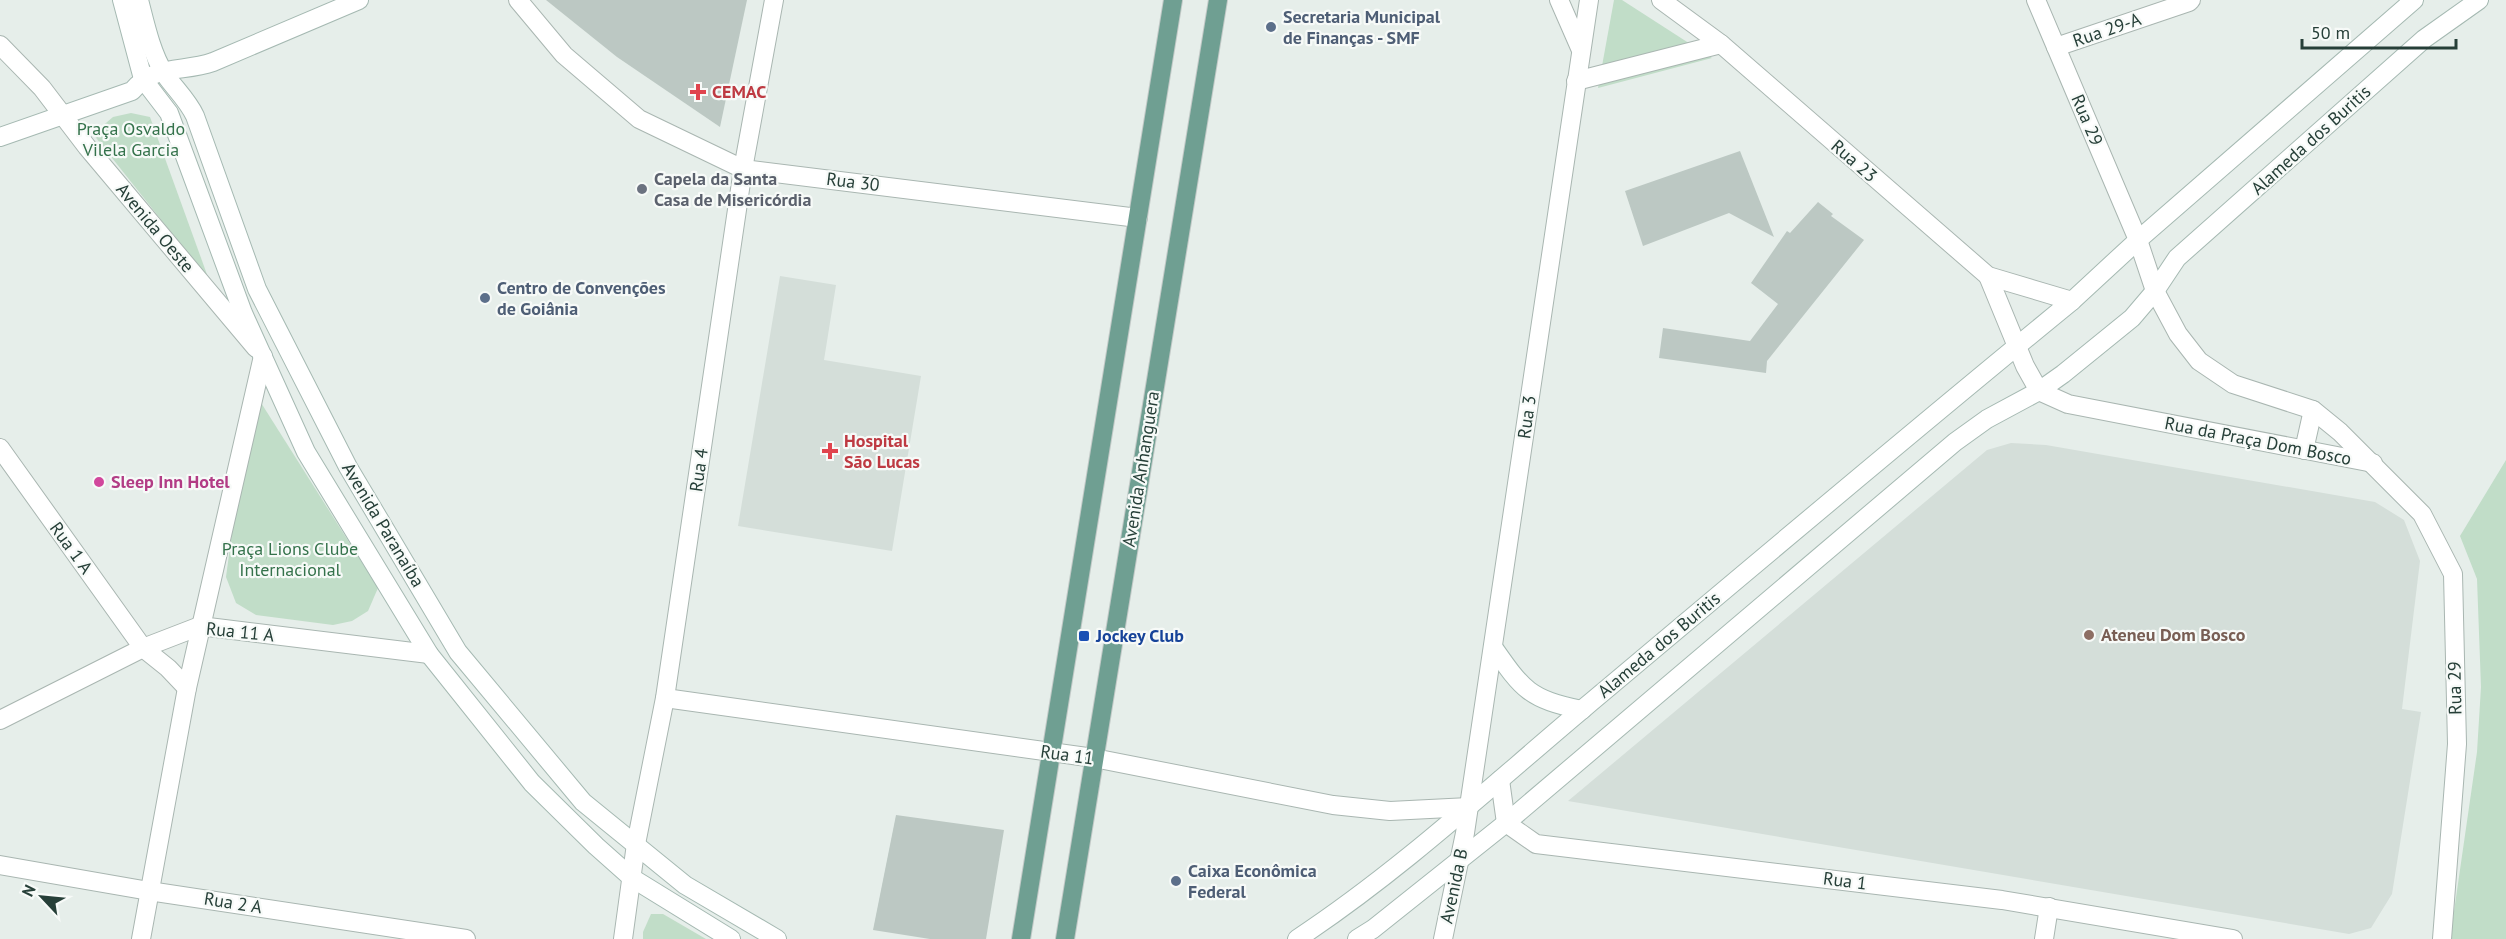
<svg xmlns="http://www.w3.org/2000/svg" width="2506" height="939" font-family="'PT Sans',sans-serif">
	<rect width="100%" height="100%" fill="#e6eeea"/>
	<g fill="#d4ded9">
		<path d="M780 276 836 285 824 360 921 376 892 551 738 526Z"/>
		<path d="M2011 443 2046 445 2375 502 2404 520 2420 561 2402 709 2421 712 2392 894 2371 928 2349 934 1568 801 1987 450Z"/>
	</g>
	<g fill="#c1ddc8">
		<path d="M1614 0H1622L1712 58 1598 88Z"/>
		<path d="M131 113 150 117 209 280 93 134 113 117Z"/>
		<path d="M258 398 378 588 368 611 352 621 333 625 256 615 236 603 226 577 240 473Z"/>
		<path d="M2506 460V939H2450L2477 752 2481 687 2477 579 2460 536Z"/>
		<path d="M651 914H663L706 939H643V932Z"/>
	</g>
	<g fill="#bcc8c3">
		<path d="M546 0H747L720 127 617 57Z"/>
		<path d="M1740 151 1774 237 1729 213 1643 246 1625 191Z"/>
		<path d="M1818 202 1833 214 1831 216 1864 240 1767 361 1766 373 1659 358 1663 328 1750 341 1778 304 1751 283 1787 231 1790 233Z"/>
		<path d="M896 815 1004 830 986 939H930L873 930Z"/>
	</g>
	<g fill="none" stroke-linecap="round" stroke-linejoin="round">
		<defs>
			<g id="minor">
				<path d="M518 0 564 55 639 119 743 169 1138 218"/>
				<path d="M1559 0 1580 48"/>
				<path d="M1661 0 1721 44 1988 276 2072 301"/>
				<path d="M2036 0 2138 240 2155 291 2178 334 2199 361 2233 384 2313 410 2340 432 2422 514 2453 574 2457 744 2442 939"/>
				<path d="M2056 47 2189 2 2191 0"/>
				<path d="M1576 81 1721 44"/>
				<path d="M1988 276 2025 366 2039 391 2068 404 2373 463"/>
				<path d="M0 448 143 648 168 668 187 688"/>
				<path d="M2304 450 2313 410"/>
				<path d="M665 698 1094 758 1333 805 1390 811 1469 807"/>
				<path d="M0 720 143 648 200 626 429 654"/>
				<path d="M1500 780 1506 823 1536 844 2002 900 2233 939"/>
				<path d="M0 865 149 891 466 939"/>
				<path d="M141 939 187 688 263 356"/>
				<path d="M2044 939 2049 907"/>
			</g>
			<g id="tertiary">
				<path d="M0 45 42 88 87 147 256 348"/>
				<path d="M623 939 636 844 665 698 743 169 774 0"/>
				<path d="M1443 939 1465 833 1589 0"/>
			</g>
			<g id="secondary">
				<path d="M122 0 143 79 169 113 243 313 306 452 429 654 532 783 596 846 632 878 731 939"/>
				<path d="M139 0C145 23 151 52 164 73 174 88 187 99 195 116L257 289 348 467 458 652 583 802 685 885 777 939"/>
				<path d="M0 137 132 91C156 63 182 73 213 62L359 0"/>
				<path d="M1493 647C1523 690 1529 699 1582 710"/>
				<path d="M1297 939C1400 871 1490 787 1584 708 1746 572 1908 435 2072 301L2138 240 2414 0"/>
				<path d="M1357 939 1373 929 1506 823 1955 442 1987 419 2039 391 2063 374 2132 318 2155 291 2177 258 2424 39 2479 0"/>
			</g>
			<g id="primary">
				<path d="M1021 939 1173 0"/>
				<path d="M1065 939 1218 0"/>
			</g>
		</defs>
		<use href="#minor" stroke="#a9b6b1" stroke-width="20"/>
		<use href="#tertiary" stroke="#a9b6b1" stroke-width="20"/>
		<use href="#secondary" stroke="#a5b9b2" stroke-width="20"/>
		<use href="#primary" stroke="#c2c9c7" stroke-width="20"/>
		<use href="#minor" stroke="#fff" stroke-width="18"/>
		<use href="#tertiary" stroke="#fff" stroke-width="18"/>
		<use href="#secondary" stroke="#fff" stroke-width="18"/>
		<use href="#primary" stroke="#6f9f92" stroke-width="18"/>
	</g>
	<g fill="#5c6f8a" stroke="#f7faf8" stroke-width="2">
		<circle cx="1271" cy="27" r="6"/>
		<circle cx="485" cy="298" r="6"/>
		<circle cx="1176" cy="881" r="6"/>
	</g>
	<g fill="#e0444e" stroke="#f7faf8" stroke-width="2">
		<path d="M695 83h6v6h6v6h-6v6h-6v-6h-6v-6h6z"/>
		<path d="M827 442h6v6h6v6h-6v6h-6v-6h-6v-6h6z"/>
	</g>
	<circle fill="#6b7280" stroke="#f7faf8" stroke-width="2" cx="642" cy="189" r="6"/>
	<circle fill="#d1479c" stroke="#f7faf8" stroke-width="2" cx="99" cy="482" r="6"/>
	<circle fill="#8d6e63" stroke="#f7faf8" stroke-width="2" cx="2089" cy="635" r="6"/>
	<rect fill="#1a4fb4" stroke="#f7faf8" stroke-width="2" x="1078" y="630" width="12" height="12" rx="3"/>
	<g text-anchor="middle" stroke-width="4.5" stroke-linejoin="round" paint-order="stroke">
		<g font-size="18" font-weight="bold" fill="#4e5e75" stroke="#f7faf8" text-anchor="start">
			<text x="1283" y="23">Secretaria Municipal<tspan x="1283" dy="21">de Finanças - SMF</tspan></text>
			<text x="497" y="294">Centro de Convenções<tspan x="497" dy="21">de Goiânia</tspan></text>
			<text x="1188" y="877">Caixa Econômica<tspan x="1188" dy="21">Federal</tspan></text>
		</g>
		<g font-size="18" fill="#263f38" stroke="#f7faf8">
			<text transform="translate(2107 30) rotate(-19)" y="6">Rua 29-A</text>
			<text transform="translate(2087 120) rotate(67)" y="6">Rua 29</text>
			<text transform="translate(2311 140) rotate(-42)" y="6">Alameda dos Buritis</text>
			<text transform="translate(1854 161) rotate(41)" y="6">Rua 23</text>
			<text transform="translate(853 182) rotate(7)" y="6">Rua 30</text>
			<text transform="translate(155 228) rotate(50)" y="6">Avenida Oeste</text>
			<text transform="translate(1527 417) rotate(-82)" y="6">Rua 3</text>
			<text transform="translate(2258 441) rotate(11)" y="6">Rua da Praça Dom Bosco</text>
			<text transform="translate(1141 469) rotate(-81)" y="6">Avenida Anhanguera</text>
			<text transform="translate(699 470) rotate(-82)" y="6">Rua 4</text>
			<text transform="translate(383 525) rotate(59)" y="6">Avenida Paranaíba</text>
			<text transform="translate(71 548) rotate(54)" y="6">Rua 1 A</text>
			<text transform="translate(240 632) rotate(6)" y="6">Rua 11 A</text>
			<text transform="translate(1659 645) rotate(-40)" y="6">Alameda dos Buritis</text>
			<text transform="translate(2455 688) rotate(-91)" y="6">Rua 29</text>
			<text transform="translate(1067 755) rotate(8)" y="6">Rua 11</text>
			<text transform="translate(1845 881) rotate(7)" y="6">Rua 1</text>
			<text transform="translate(1454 886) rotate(-78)" y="6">Avenida B</text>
			<text transform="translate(233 903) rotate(9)" y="6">Rua 2 A</text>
		</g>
		<g font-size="18" font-weight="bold" fill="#be3a42" stroke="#f7faf8" text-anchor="start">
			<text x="712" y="98">CEMAC</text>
			<text x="844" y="447">Hospital<tspan x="844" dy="21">São Lucas</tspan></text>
		</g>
		<g font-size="18" fill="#34724b" stroke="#f7faf8">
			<text x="131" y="135">Praça Osvaldo<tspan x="131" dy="21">Vilela Garcia</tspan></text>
			<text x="290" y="555">Praça Lions Clube<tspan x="290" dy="21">Internacional</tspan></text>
		</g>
		<g font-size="18" font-weight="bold" fill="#5b616d" stroke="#f7faf8" text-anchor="start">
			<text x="654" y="185">Capela da Santa<tspan x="654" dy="21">Casa de Misericórdia</tspan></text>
		</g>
		<g font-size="18" font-weight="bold" fill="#b23c85" stroke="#f7faf8" text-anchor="start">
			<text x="111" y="488">Sleep Inn Hotel</text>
		</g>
		<g font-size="18" font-weight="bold" fill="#785e54" stroke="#f7faf8" text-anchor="start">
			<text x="2101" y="641">Ateneu Dom Bosco</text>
		</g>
		<g font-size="18" font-weight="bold" fill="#164399" stroke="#f7faf8" text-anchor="start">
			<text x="1096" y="642">Jockey Club</text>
		</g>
	</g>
	<g transform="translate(42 897) rotate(296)" stroke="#f7faf8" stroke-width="4.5" paint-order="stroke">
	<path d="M0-4.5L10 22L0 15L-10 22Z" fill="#263f38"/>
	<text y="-9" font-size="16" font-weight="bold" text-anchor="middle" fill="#263f38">N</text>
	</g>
	<path d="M2302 39v9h154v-9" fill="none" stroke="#263f38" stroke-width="3"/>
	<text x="2311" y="39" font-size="18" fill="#263f38" stroke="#f7faf8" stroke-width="4.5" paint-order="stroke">50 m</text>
</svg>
